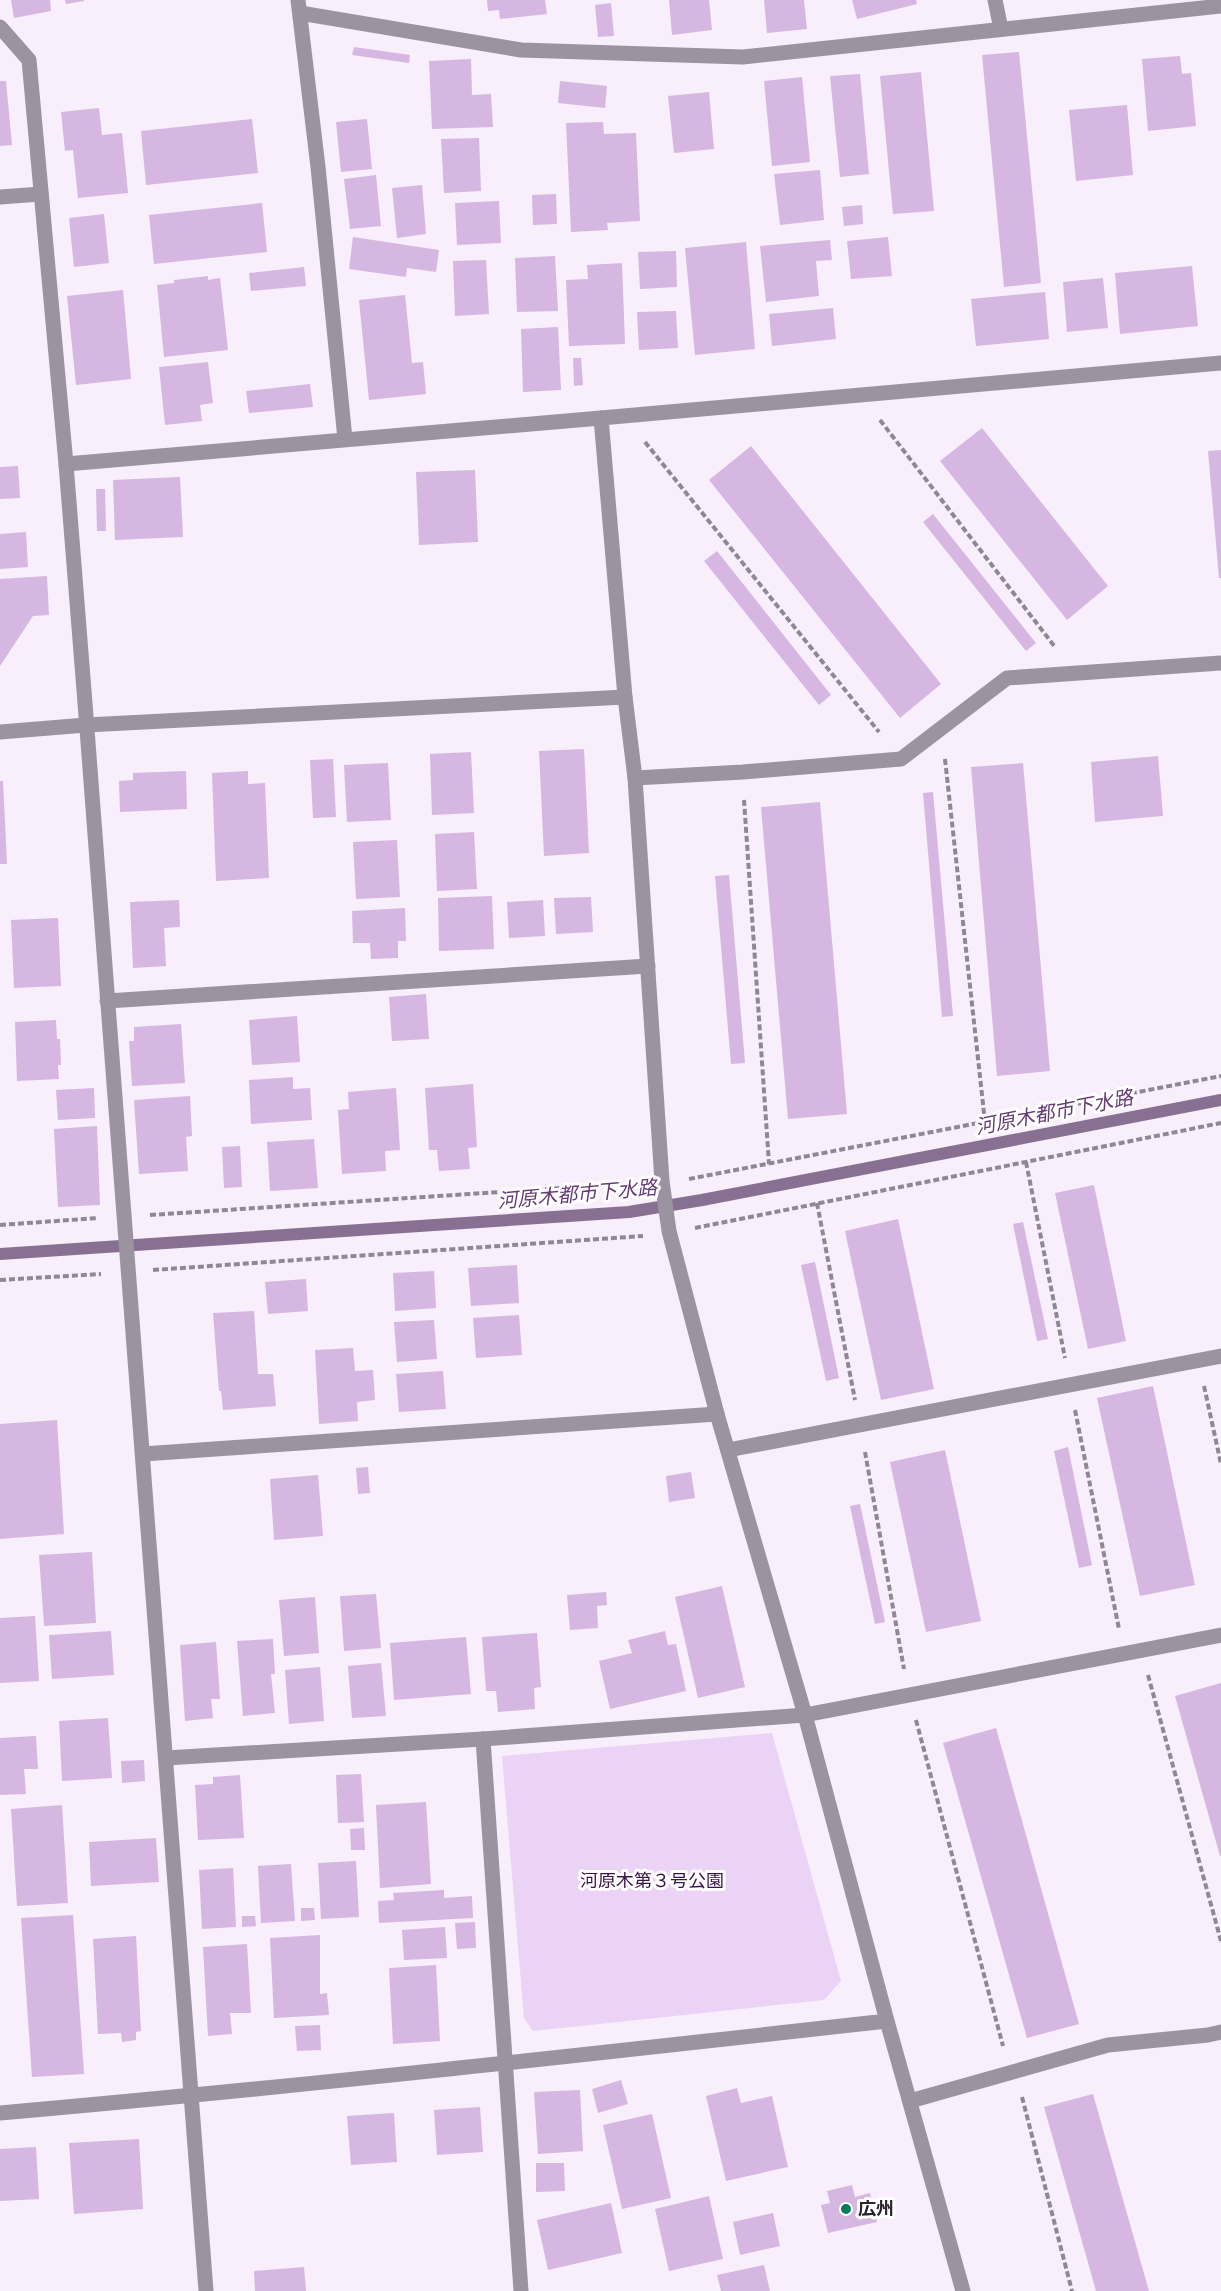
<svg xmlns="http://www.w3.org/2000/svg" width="1221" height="2291" font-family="Arial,'Noto Sans JP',sans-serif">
	<rect width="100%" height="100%" fill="#f8eefc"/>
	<path fill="#ebd3f6" d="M772 1733 841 1981 824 2000 533 2031 524 2018 502 1756Z"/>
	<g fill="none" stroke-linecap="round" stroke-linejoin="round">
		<path stroke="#877091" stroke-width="12" d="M0 1254 629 1212 702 1200 1221 1100"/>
	</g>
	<g fill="#d6b7e2">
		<path d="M11 0H50L51 11 14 18Z"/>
		<path d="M65 0H84V1L66 4Z"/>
		<path d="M487 0H545L547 14 500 19 499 10 488 11Z"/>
		<path d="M669 0H709L712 30 672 35Z"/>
		<path d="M764 0H804L807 29 767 33Z"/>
		<path d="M852 0H916L917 4 857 19Z"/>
		<path d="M611 3 614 36 598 37 595 5Z"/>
		<path d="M354 47 410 55 409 63 352 55Z"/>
		<path d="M1019 52 1041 283 1004 287 982 55Z"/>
		<path d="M1180 56 1182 74 1191 73 1196 126 1148 131 1142 59Z"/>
		<path d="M471 59 472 95 491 94 493 127 432 129 429 61Z"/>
		<path d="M921 72 934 211 893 214 880 76Z"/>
		<path d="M860 74 869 174 840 177 830 76Z"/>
		<path d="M802 77 810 162 772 166 764 81Z"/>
		<path d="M0 81H6L12 145 0 146Z"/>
		<path d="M560 81 607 86 605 108 558 103Z"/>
		<path d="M709 92 714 149 674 153 668 96Z"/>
		<path d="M1127 105 1133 175 1076 181 1069 110Z"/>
		<path d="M99 108 102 135 122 133 128 193 78 198 73 150 65 151 61 112Z"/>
		<path d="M252 119 258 173 146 185 141 131Z"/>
		<path d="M367 119 372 169 341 172 336 122Z"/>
		<path d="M603 122 604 134 636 133 640 221 607 223 608 230 571 232 566 123Z"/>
		<path d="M479 138 481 191 444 193 441 139Z"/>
		<path d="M820 170 824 220 780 225 774 174Z"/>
		<path d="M376 175 381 226 350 229 344 179Z"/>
		<path d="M422 185 426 234 397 238 392 188Z"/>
		<path d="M556 194 557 224 533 225 532 195Z"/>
		<path d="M499 201 501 243 457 245 455 203Z"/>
		<path d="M262 203 267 252 154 264 149 215Z"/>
		<path d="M862 205 863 224 844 226 842 207Z"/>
		<path d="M104 214 109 263 74 267 69 218Z"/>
		<path d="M353 237 439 250 436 272 407 268 406 277 349 269Z"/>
		<path d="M888 237 892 276 851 279 847 241Z"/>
		<path d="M830 240 832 260 816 261 819 296 766 302 760 246Z"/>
		<path d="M746 242 755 349 695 355 685 248Z"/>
		<path d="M676 251 677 287 640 289 638 252Z"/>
		<path d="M555 256 558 311 517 312 515 258Z"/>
		<path d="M486 260 489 314 455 316 453 261Z"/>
		<path d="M622 263 625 344 569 346 566 280 588 279 587 265Z"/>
		<path d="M1192 266 1198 326 1120 334 1115 273Z"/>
		<path d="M304 267 306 286 251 291 249 273Z"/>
		<path d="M208 276V280L220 278 228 350 164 357 157 285 174 283V280Z"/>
		<path d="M1103 278 1108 328 1067 332 1063 282Z"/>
		<path d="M123 290 131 379 76 385 67 296Z"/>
		<path d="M1045 292 1049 339 976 346 971 299Z"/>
		<path d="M405 295 412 363 423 362 426 394 369 400 359 300Z"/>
		<path d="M833 308 836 339 772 346 769 314Z"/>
		<path d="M676 311 678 348 639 350 637 312Z"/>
		<path d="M558 327 561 390 523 392 521 329Z"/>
		<path d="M573 358H581L583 385 574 386Z"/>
		<path d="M208 362 213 403 200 405 202 421 165 425 159 367Z"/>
		<path d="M310 384 313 407 249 413 246 391Z"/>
		<path d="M982 428 1108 586 1067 620 940 461Z"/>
		<path d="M751 446 941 684 900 718 709 480Z"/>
		<path d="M1221 450V578H1219L1208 451Z"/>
		<path d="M18 466 20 498 0 499V467Z"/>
		<path d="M475 470 478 542 419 545 416 472Z"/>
		<path d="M180 477 183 537 115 540 113 480Z"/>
		<path d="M96 489H105L106 531H97Z"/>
		<path d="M933 514 1036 643 1026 651 923 522Z"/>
		<path d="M26 532 28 567 0 569V534Z"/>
		<path d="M717 551 831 695 819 705 704 561Z"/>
		<path d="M47 576 49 615 33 616 0 666V579Z"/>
		<path d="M584 749 589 853 544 856 539 751Z"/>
		<path d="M471 752 474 813 432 815 430 754Z"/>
		<path d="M1158 756 1163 816 1095 822 1091 762Z"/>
		<path d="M333 759 336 817 313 818 310 760Z"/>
		<path d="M388 763 391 820 347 822 344 765Z"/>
		<path d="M1023 763 1050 1071 997 1076 971 767Z"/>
		<path d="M186 771 187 809 120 812 119 781 133 780V773Z"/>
		<path d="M248 771V784L265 783 269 878 216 881 212 773Z"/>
		<path d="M0 781H3L7 864H0Z"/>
		<path d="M933 792 953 1016 942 1017 923 793Z"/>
		<path d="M820 802 847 1114 788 1119 761 807Z"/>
		<path d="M474 832 477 889 437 891 435 834Z"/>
		<path d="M397 840 400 897 356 899 353 842Z"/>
		<path d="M729 875 745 1063 731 1064 715 876Z"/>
		<path d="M492 896 494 949 439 951 438 898Z"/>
		<path d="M591 897 593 932 556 934 554 898Z"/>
		<path d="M179 900 180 927 164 928 166 966 133 968 130 902Z"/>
		<path d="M543 900 545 936 509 938 507 902Z"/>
		<path d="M405 908 406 941H398V958L371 959 370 943H353L352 911Z"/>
		<path d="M58 918 61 986 14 988 11 920Z"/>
		<path d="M426 994 429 1039 392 1041 389 997Z"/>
		<path d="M297 1016 300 1062 252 1065 249 1020Z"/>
		<path d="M56 1020 57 1039H60L61 1065H58L59 1079 17 1081 15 1022Z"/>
		<path d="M181 1024 185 1083 132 1086 129 1041H134V1027Z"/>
		<path d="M293 1077V1089L310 1088 312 1120 251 1124 249 1080Z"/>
		<path d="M473 1084 477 1147 468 1148 470 1169 439 1171 437 1150H429L425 1088Z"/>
		<path d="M94 1088 95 1118 58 1120 56 1090Z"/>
		<path d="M396 1088 400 1150 385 1151 386 1171 342 1174 338 1110 349 1109 348 1092Z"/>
		<path d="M190 1096 192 1136 186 1137 188 1171 139 1174 134 1100Z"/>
		<path d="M97 1126 100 1205 58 1207 54 1129Z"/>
		<path d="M314 1139 318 1188 270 1191 267 1142Z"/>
		<path d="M240 1146 242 1187 224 1188 222 1147Z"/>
		<path d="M1094 1185 1126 1341 1088 1349 1055 1193Z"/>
		<path d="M898 1219 934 1389 881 1400 845 1231Z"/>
		<path d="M1023 1222 1048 1339 1037 1341 1013 1224Z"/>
		<path d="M815 1262 839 1378 826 1381 801 1265Z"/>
		<path d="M517 1265 519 1303 471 1306 468 1268Z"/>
		<path d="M434 1271 436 1308 395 1311 393 1273Z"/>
		<path d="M306 1279 308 1311 268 1314 265 1282Z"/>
		<path d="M254 1311 258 1374H273L276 1406 223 1410 221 1391H219L213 1313Z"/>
		<path d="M519 1315 522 1355 476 1358 473 1318Z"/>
		<path d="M434 1320 437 1359 397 1362 394 1322Z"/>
		<path d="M353 1348 355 1371 373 1370 375 1400 357 1402 358 1421 319 1424 315 1350Z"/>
		<path d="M443 1371 446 1409 399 1412 396 1374Z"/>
		<path d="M1153 1386 1195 1585 1140 1596 1097 1398Z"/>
		<path d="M57 1420 64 1534 0 1539V1424Z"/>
		<path d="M1068 1447 1092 1565 1079 1568 1054 1451Z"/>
		<path d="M945 1450 981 1621 926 1632 890 1462Z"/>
		<path d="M368 1467 370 1493 358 1494 356 1468Z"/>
		<path d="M691 1472 695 1498 669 1502 666 1476Z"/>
		<path d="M318 1475 323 1536 274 1540 270 1479Z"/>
		<path d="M860 1504 885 1622 875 1624 850 1506Z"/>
		<path d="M92 1552 96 1623 44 1626 39 1555Z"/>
		<path d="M722 1586 745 1687 698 1698 675 1597Z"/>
		<path d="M606 1592 607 1605 597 1606 598 1628 570 1630 567 1595Z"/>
		<path d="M376 1594 381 1648 344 1651 340 1596Z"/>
		<path d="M315 1597 319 1653 284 1656 279 1600Z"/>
		<path d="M35 1616 39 1681 0 1683V1618Z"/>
		<path d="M111 1631 114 1675 52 1679 49 1635Z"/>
		<path d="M665 1631 668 1645 676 1644 686 1691 610 1709 599 1661 632 1653 628 1640Z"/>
		<path d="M537 1633 541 1687 534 1688 535 1709 498 1712 496 1691H486L482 1637Z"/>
		<path d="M466 1637 471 1694 394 1700 390 1643Z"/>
		<path d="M273 1639 275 1674H271L275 1713 243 1716 237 1641Z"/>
		<path d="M216 1642 220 1699H211L213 1718 185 1721 180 1645Z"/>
		<path d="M381 1663 386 1716 352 1718 348 1666Z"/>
		<path d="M320 1667 324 1721 289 1724 285 1670Z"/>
		<path d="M1221 1683V1856H1220L1175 1696Z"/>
		<path d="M108 1718 112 1778 62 1781 59 1721Z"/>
		<path d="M996 1728 1079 2024 1027 2038 943 1743Z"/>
		<path d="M36 1736 38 1769H24L26 1794 0 1795V1738Z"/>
		<path d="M144 1760 145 1781 122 1783 121 1761Z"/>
		<path d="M361 1774 364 1822 338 1823 336 1775Z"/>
		<path d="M240 1775 244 1838 198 1840 195 1785 213 1784V1777Z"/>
		<path d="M426 1802 431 1884 380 1888 376 1805Z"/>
		<path d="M62 1805 68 1903 17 1906 11 1809Z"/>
		<path d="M364 1828 365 1850H351L350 1829Z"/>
		<path d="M156 1838 159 1882 91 1886 89 1842Z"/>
		<path d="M356 1861 359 1917 321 1919 318 1863Z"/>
		<path d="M291 1864 295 1921 261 1923 258 1866Z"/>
		<path d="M233 1868 236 1927 202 1929 199 1870Z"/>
		<path d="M444 1890V1898L472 1896 473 1918 379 1923 378 1901 394 1900 393 1893Z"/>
		<path d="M301 1908H314L315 1920 301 1921Z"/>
		<path d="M73 1915 84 2074 32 2077 21 1918Z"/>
		<path d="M242 1916H255L256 1926 242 1927Z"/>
		<path d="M475 1922 476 1948 457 1949 455 1923Z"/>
		<path d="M445 1927 447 1958 404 1960 402 1930Z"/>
		<path d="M320 1935V1994L327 1993 329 2015 274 2018 270 1938Z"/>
		<path d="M136 1936 141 2031 136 2032V2040L122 2042 121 2033 98 2034 93 1939Z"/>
		<path d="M247 1944 251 2013H230L232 2034 208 2036 203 1947Z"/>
		<path d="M436 1965 440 2041 393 2044 389 1968Z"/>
		<path d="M320 2025 321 2050 297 2051 295 2026Z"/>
		<path d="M621 2080 628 2104 598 2113 592 2089Z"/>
		<path d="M737 2088 741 2103 772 2096 788 2167 726 2181 706 2096Z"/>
		<path d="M580 2090 583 2151 538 2154 534 2092Z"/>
		<path d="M1093 2094 1149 2291H1096L1044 2107Z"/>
		<path d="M480 2107 483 2152 437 2155 434 2110Z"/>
		<path d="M394 2113 397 2162 351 2165 347 2116Z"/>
		<path d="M652 2114 671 2198 622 2209 603 2125Z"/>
		<path d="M139 2139 143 2209 74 2214 69 2143Z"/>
		<path d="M36 2147 39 2199 0 2201V2149Z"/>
		<path d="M536 2163H564L565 2191 536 2192Z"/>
		<path d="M852 2185 855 2197 870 2193 877 2222 828 2233 821 2205 830 2203 827 2191Z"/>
		<path d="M709 2196 723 2259 669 2271 655 2209Z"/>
		<path d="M611 2203 622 2253 548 2270 537 2220Z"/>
		<path d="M773 2213 780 2246 740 2255 733 2222Z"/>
		<path d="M764 2265 770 2291H721L717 2275Z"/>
		<path d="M304 2267 306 2291H255L254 2271Z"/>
	</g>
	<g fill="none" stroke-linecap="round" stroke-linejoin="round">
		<g stroke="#908794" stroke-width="4" stroke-dasharray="6 3" stroke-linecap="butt">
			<path d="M880 420 1055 647"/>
			<path d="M645 442 879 732"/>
			<path d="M945 759 985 1122"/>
			<path d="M744 800 769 1164"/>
			<path d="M1026 1162 1065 1358"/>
			<path d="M689 1179 1221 1076"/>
			<path d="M817 1203 855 1400"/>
			<path d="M150 1215 637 1183"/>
			<path d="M0 1225 98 1218"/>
			<path d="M695 1228 1221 1123"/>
			<path d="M153 1270 643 1236"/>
			<path d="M0 1280 101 1274"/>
			<path d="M1204 1386 1221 1464"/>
			<path d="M1075 1410 1119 1629"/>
			<path d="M865 1452 904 1669"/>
			<path d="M1148 1675 1221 1941"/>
			<path d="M916 1720 1003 2046"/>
			<path d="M1022 2097 1072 2291"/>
		</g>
		<g stroke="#9c93a0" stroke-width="15">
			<path d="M298 0 318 167 345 439"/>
			<path d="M995 0 1001 29"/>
			<path d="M300 13 521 50 743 57 1221 6"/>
			<path d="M0 27 29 60 66 464 85 703 206 2291"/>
			<path d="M0 197 41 194"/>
			<path d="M66 464 601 418"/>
			<path d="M0 732 86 725 625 697"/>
			<path d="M635 778 743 772 901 759 1007 678 1221 663"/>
			<path d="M107 1001 648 966"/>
			<path d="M728 1450 1221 1356"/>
			<path d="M143 1454 717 1414"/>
			<path d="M483 1739 521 2291"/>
			<path d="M166 1758 483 1739 805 1715 1221 1635"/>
			<path d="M910 2101 1108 2045 1208 2035 1221 2032"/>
			<path d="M0 2113C296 2087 591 2054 887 2021"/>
			<path d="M963 2291 887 2021 805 1715 717 1414 669 1231 662 1181 635 778 625 697 601 418 1221 363"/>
		</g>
	</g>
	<circle fill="#027d5b" stroke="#fff" stroke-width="2" cx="846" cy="2209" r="6"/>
	<g text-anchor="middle" stroke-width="6" stroke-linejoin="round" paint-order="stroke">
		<g font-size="18" fill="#3b1549" stroke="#fff">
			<text x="652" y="1887">河原木第３号公園</text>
		</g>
		<g font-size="18" font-weight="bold" fill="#2b222e" stroke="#fff" text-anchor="start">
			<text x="858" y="2215">広州</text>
		</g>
		<g font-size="20" font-style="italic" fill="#653d74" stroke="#fff">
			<text transform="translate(1054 1112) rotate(-11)" y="7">河原木都市下水路</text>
			<text transform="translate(577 1194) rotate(-5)" y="7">河原木都市下水路</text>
		</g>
	</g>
</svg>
